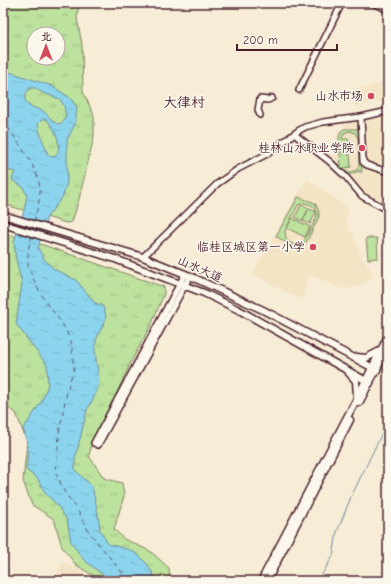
<svg xmlns="http://www.w3.org/2000/svg" width="391" height="584" font-family="'Comic Neue','LXGW WenKai TC',sans-serif">
	<defs>
		<pattern id="park-tufts" width="24" height="20" patternUnits="userSpaceOnUse"><rect width="24" height="20" fill="#bce29d"/><path d="M3 7l-1-3M5 7V3M7 7l1-3M15 17l-1-3M17 17v-4M19 17l1-3" fill="none" stroke="#a3c187"/></pattern>
		<pattern id="water-ripples" width="26" height="14" patternUnits="userSpaceOnUse"><rect width="26" height="14" fill="#8cd4ed"/><path d="M2 4q2-2 4 0t4 0M15 11q2-2 4 0t4 0" fill="none" stroke="#7ab6cb"/></pattern>
	</defs>
	<rect width="100%" height="100%" fill="#f7ecd6"/>
	<filter id="ink" filterUnits="userSpaceOnUse"><feTurbulence type="fractalNoise" baseFrequency=".025" numOctaves="2"/><feDisplacementMap in="SourceGraphic" scale="8" xChannelSelector="R" yChannelSelector="G"/><feConvolveMatrix kernelMatrix="1 2 1 2 8 2 1 2 1" color-interpolation-filters="sRGB"/></filter>
	<g filter="url(#ink)">
		<g fill="#f4e4c6">
			<path d="M386 82H388V99L356 107 352 92 355 91V90Z"/>
			<path d="M388 115V208L361 193 334 163 337 132 344 128V124Z"/>
			<path d="M307 179 349 208 345 220 354 237 362 258 374 274 367 282 351 288H341L310 275 306 282 302 298 299 299 252 274Z"/>
			<path d="M3 232 8 234 5 260 3 259Z"/>
			<path d="M63 562 92 576 99 581H52Z"/>
		</g>
		<g fill="url(#park-tufts)" stroke="#838064" fill-rule="evenodd">
			<path d="M3 3H79L77 18 82 45 83 92 94 115V137L79 199 72 222 66 223 3 204ZM34 34H58V58H34Z"/>
			<path d="M8 234 49 247 164 287V294L152 323 131 362 103 423 93 438 89 456 104 478 122 483 124 496 114 529 124 539 150 551 169 568 170 581H102L76 565 62 547 54 519 32 505 23 481 27 442 16 413 7 407 3 402V285Z"/>
		</g>
		<g fill="#bce29d" stroke="#838064" fill-rule="evenodd">
			<path d="M344 129H359L362 172H359V170C353 176 346 175 341 169L339 137 341 131ZM350 131 355 133 358 138 359 166C356 173 348 174 344 168L351 167 350 154H343V152H350L349 139H342L344 133Z"/>
			<path d="M298 197 315 203 319 212V217L307 241 302 245 293 247 276 236ZM304 203C309 204 314 205 316 211 319 216 313 223 311 228 306 238 299 253 286 239L285 231 298 205Z"/>
			<path d="M301 205 316 212 310 224 303 221 308 210 302 221 295 217Z"/>
			<path d="M292 218 310 227 305 237 287 228Z"/>
			<path d="M366 238H377L378 258 368 259Z"/>
		</g>
		<path fill="url(#water-ripples)" stroke="#728c9f" fill-rule="evenodd" d="M3 70 52 86 67 96 72 100 77 108 75 124 67 140V182L63 196 47 217 38 248 44 259 54 269 76 280 95 303 101 305 104 309 106 318 96 340 95 351 99 381 97 391 87 410 75 459V470L92 486 98 514 100 530 108 544C116 546 125 548 132 551 142 556 154 571 155 581H111L84 560 71 542 67 520 57 505 46 494 37 478 26 470C28 456 29 443 23 429L42 401 48 384 47 365 16 324 22 283 16 260 14 242 24 210 27 196 23 187 12 180 15 172 3 169ZM31 88H35L43 93 60 99 64 106 66 116 62 123 57 124C51 121 48 114 43 111 36 107 27 109 25 99 25 94 26 91 31 88ZM43 119H46C55 128 63 145 56 156L52 157 48 155C45 144 39 135 38 124Z"/>
		<g fill="none" stroke-linecap="round" stroke-linejoin="round">
			<path stroke="#728c9f" stroke-width="1" d="M318 581 333 556 337 532 351 497 388 421"/>
			<g stroke="#5e5565" stroke-width="1" stroke-dasharray="5 4" stroke-linecap="butt">
				<path d="M3 119C15 141 39 165 40 191 40 201 36 212 34 222"/>
				<path d="M32 235 28 250V266L37 287 47 304 62 323 71 341 74 368 67 391 59 433 56 473 64 491 78 511 89 532 129 581"/>
			</g>
			<defs>
				<g id="minor">
					<path d="M299 90 342 3"/>
					<path d="M260 115 258 110 260 99 268 100 272 98"/>
					<path d="M361 117 363 162 367 165 388 172"/>
					<path d="M294 134 329 161 346 177 362 196 388 210"/>
					<path d="M143 257 217 184 238 169 267 154 298 131 305 127 323 122 361 117 388 111"/>
					<path d="M185 274 94 443 98 445 190 276"/>
				</g>
				<g id="major">
					<path d="M374 3 388 9"/>
					<path d="M386 3 388 4"/>
					<path d="M3 215 143 257 190 276 263 310 377 370"/>
					<path d="M3 224 115 259 204 293 239 310 370 383"/>
					<path d="M357 357 366 358 380 351"/>
					<path d="M349 373 356 381 357 397"/>
					<path d="M359 403 388 347"/>
					<path d="M261 581 356 400 388 336"/>
					<path d="M267 581 350 420"/>
				</g>
			</defs>
			<use href="#minor" stroke="#4a1f2b" stroke-width="8"/>
			<use href="#major" stroke="#4a1f2b" stroke-width="9"/>
			<use href="#minor" stroke="#fbf7ec" stroke-width="5"/>
			<use href="#major" stroke="#fbf7ec" stroke-width="6"/>
		</g>
	</g>
	<g fill="#d1495b" stroke="#fbf7ec" stroke-width="1.5">
		<circle cx="371" cy="96" r="4"/>
		<circle cx="362" cy="148" r="4"/>
		<circle cx="313" cy="247" r="4"/>
	</g>
	<g text-anchor="middle" stroke-width="3" stroke-linejoin="round" paint-order="stroke">
		<g font-size="12" fill="#4a1f2b" stroke="#fbf7ec" text-anchor="end">
			<text x="363" y="100">山水市场</text>
			<text x="354" y="152">桂林山水职业学院</text>
			<text x="305" y="251">临桂区城区第一小学</text>
		</g>
		<g font-size="12" fill="#4a1f2b" stroke="#fbf7ec">
			<text transform="translate(200 269) rotate(24)" y="4">山水大道</text>
		</g>
		<g font-size="14" fill="#4a1f2b" stroke="#fbf7ec">
			<text x="184" y="107">大律村</text>
		</g>
	</g>
	<rect width="391" height="584" fill="none" stroke="#fbf7ec" stroke-width="16"/>
	<rect x="8" y="8" width="375" height="568" fill="none" stroke="#4a1f2b" stroke-width="1.5" filter="url(#ink)"/>
	<g transform="translate(46 46)"><circle r="19" fill="#fbf7ec" stroke="#b4a19f"/>
	<path d="M0-3L7 15L0 10L-7 15Z" fill="#d1495b"/>
	<text y="-6" font-size="11" font-weight="bold" text-anchor="middle" fill="#4a1f2b">北</text>
	</g>
	<path d="M237 44v6h100v-6" fill="none" stroke="#4a1f2b" stroke-width="2"/>
	<text x="243" y="44" font-size="12" fill="#4a1f2b" stroke="#fbf7ec" stroke-width="3" paint-order="stroke">200 m</text>
</svg>
